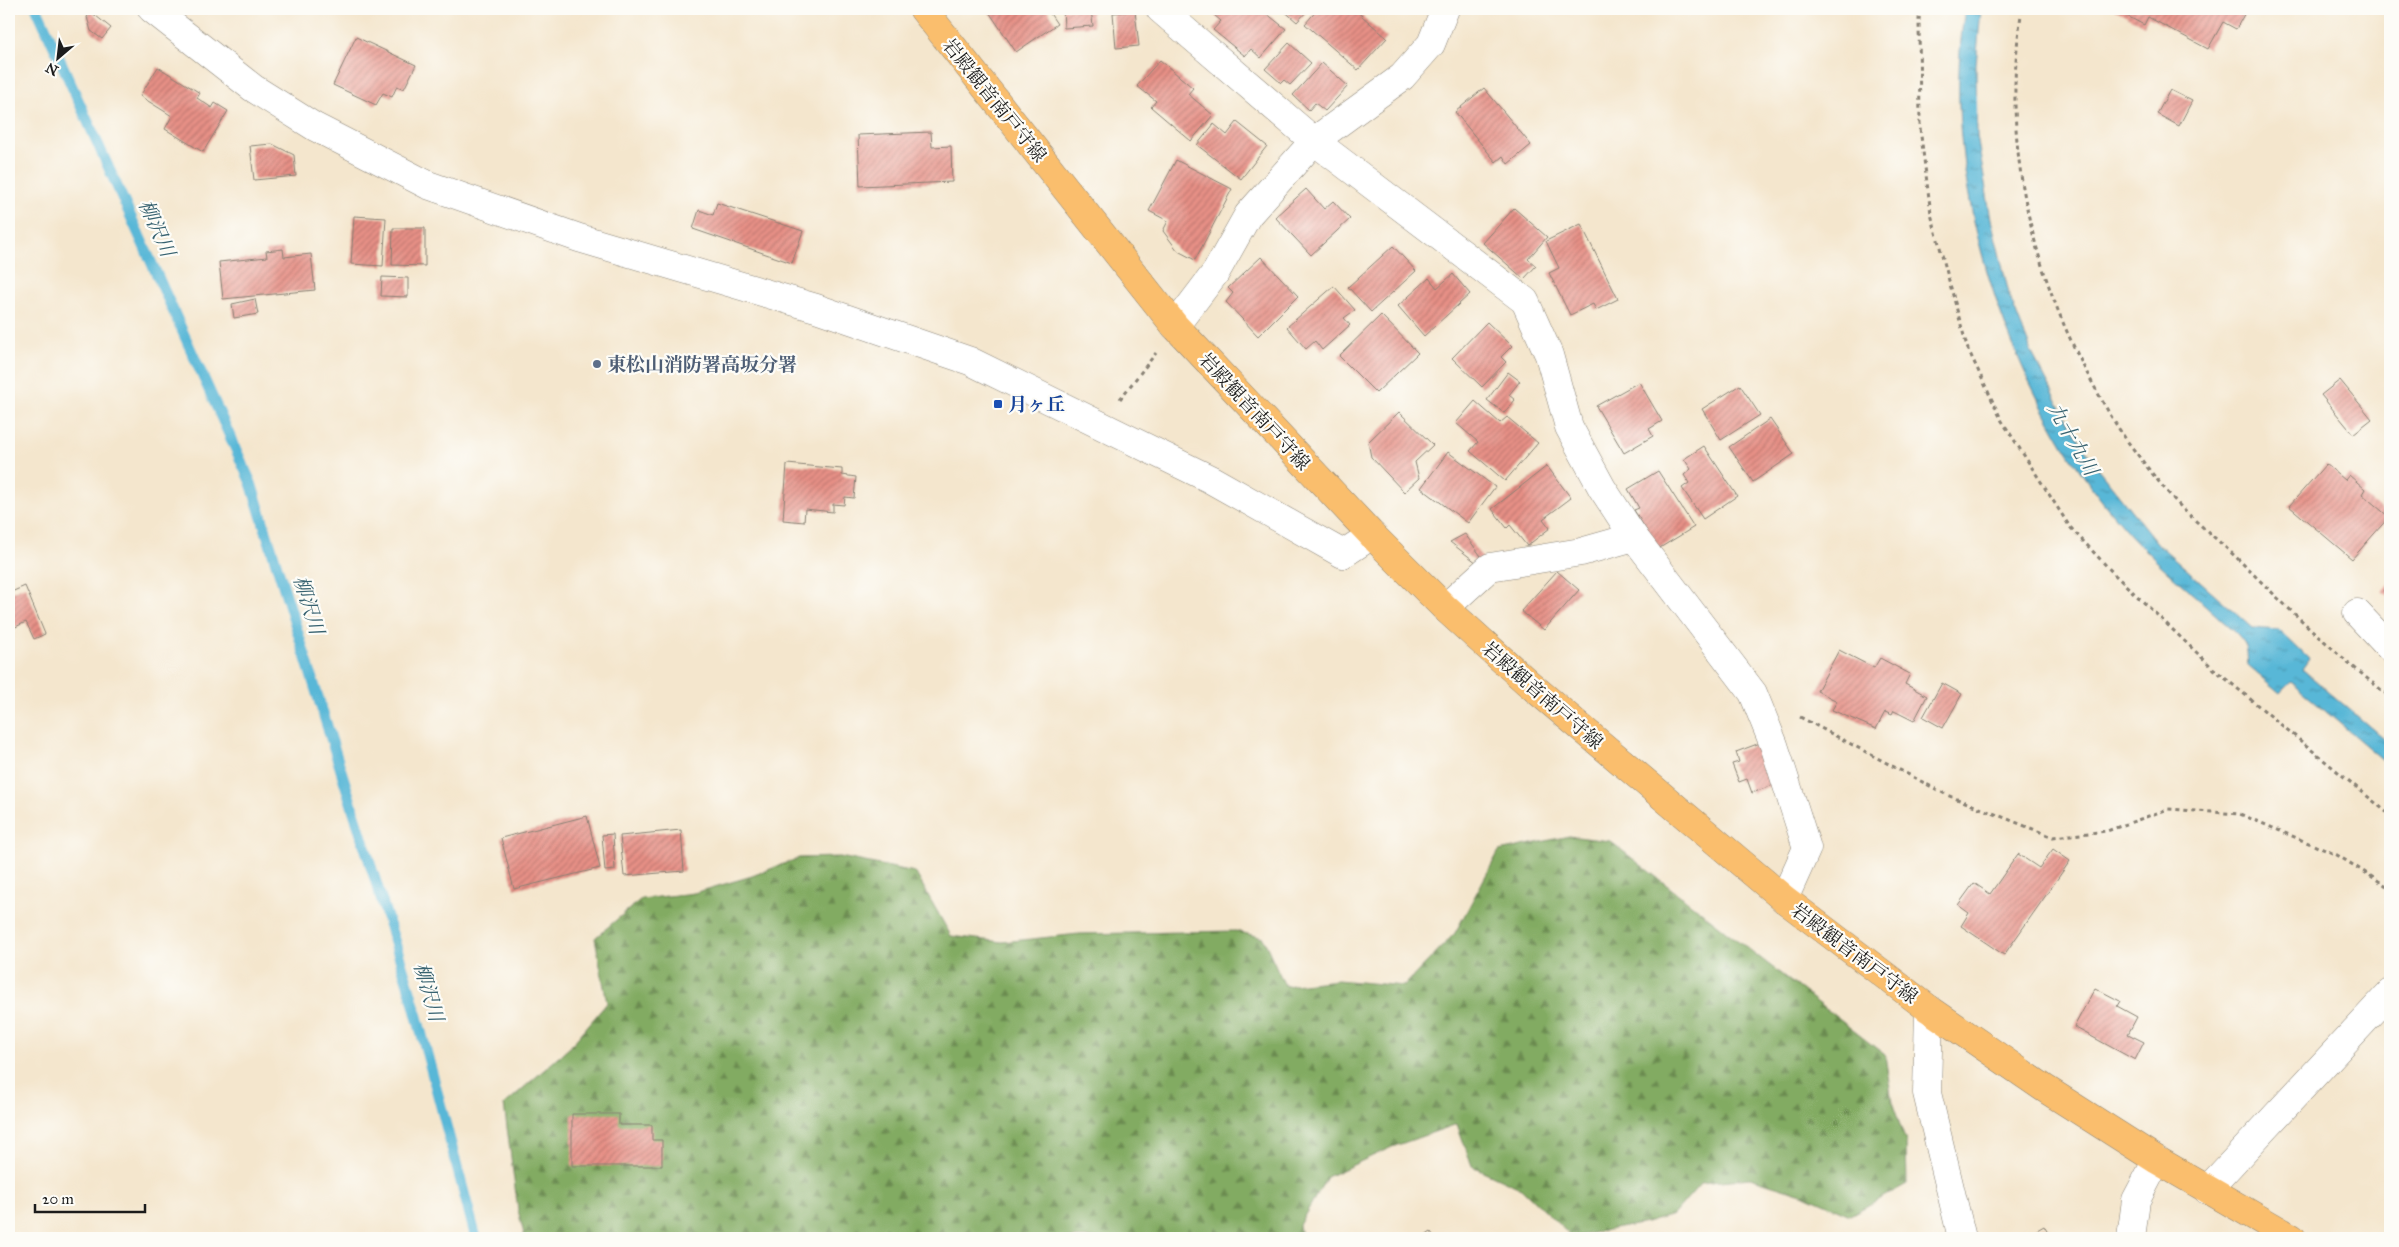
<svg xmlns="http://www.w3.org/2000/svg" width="2399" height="1247" font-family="'IM FELL Great Primer','Noto Serif JP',serif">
	<defs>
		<pattern id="forest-firs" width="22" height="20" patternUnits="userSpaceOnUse" patternTransform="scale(1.25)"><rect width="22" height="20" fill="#82ab62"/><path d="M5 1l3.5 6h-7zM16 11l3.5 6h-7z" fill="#6a8a50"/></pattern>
		<pattern id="water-ripples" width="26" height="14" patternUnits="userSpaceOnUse" patternTransform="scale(1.25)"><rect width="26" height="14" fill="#58b7d7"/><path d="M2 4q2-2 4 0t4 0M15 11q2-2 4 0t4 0" fill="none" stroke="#4894ae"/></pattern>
		<pattern id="building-hatch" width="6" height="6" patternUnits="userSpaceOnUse" patternTransform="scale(1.25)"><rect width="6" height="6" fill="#e79086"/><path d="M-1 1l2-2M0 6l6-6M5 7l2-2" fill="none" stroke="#ba756d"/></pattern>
	</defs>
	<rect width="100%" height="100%" fill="#fdfcf7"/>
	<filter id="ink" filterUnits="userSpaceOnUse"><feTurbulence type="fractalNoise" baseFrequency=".02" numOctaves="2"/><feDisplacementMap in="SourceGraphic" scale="10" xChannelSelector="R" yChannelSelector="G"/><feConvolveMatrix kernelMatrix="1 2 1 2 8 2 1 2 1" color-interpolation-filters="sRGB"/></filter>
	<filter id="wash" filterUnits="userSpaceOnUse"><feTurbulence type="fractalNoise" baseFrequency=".0096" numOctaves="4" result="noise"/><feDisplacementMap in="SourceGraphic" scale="20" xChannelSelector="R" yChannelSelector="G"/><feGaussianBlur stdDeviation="1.12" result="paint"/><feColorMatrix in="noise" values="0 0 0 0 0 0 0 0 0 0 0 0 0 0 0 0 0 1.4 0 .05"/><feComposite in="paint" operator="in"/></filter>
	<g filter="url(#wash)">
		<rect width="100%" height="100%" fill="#f4e6cd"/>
		<path fill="url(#forest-firs)" stroke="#4f643f" d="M1569 836 1610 841 1885 1055 1892 1102 1906 1142 1907 1184 1850 1215 1805 1195 1750 1178 1701 1183 1673 1215 1646 1223 1572 1237 1522 1189 1472 1166 1457 1124 1392 1147 1327 1177 1299 1225 1301 1238H525L518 1210 504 1105 569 1048 607 1003 595 938 641 899 694 893 752 876 799 858 840 857 915 872 951 936 1002 942 1079 934 1236 931 1263 938 1285 986 1337 980 1404 986 1455 933 1499 851Z"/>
		<path fill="url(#water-ripples)" stroke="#3a6a7a" d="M1965 9H1981L1976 65 1977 136 1991 219 2010 298 2032 353 2065 416 2095 465 2158 544 2253 628 2279 630 2309 659 2302 669 2390 744V766L2291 682 2280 693 2248 666C2247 659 2248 646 2243 641 2236 631 2224 623 2216 615 2190 591 2162 568 2138 543 2015 415 1935 185 1965 9Z"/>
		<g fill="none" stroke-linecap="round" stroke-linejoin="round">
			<path stroke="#58b7d7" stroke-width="11" d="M37 9 251 483 411 994 476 1238"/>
		</g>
		<g id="blocks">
			<g fill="url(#building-hatch)">
				<path d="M987 9H1047L1057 24 1016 52Z"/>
				<path d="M1063 9H1091L1093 26 1064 28Z"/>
				<path d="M1220 9H1261L1286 29 1261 58 1251 49 1245 56 1213 30 1221 21 1214 15Z"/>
				<path d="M1282 9H1309L1297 22Z"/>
				<path d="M1318 9H1354L1387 38 1358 70 1305 24Z"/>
				<path d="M2114 9H2247L2236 29 2223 22 2208 49 2148 17 2144 25Z"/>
				<path d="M1135 11 1139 46 1116 48 1113 13Z"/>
				<path d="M91 12 111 28 102 39 91 31 87 17Z"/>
				<path d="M356 37 416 65 404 89 397 86 392 97 383 93 376 105 333 85Z"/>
				<path d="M1289 43 1311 63 1290 85 1284 80 1281 83 1265 69Z"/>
				<path d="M1160 60 1193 88 1188 94 1213 115 1191 141 1151 107 1156 101 1137 86Z"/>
				<path d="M1322 63 1348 86 1325 111 1315 103 1309 110 1293 95Z"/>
				<path d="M158 67 200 93 197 98 212 108 215 103 228 111 203 152 165 129 172 116 140 96Z"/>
				<path d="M1484 88 1531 145 1508 164 1503 156 1496 162 1455 112Z"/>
				<path d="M2170 90 2192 101 2179 126 2157 114Z"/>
				<path d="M1237 122 1267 146 1241 179 1197 145 1214 124 1227 135Z"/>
				<path d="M931 132 932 147 951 146 952 182 860 186 858 135Z"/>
				<path d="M272 144 294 155 296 176 254 180 250 146Z"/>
				<path d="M1176 160 1232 189 1195 260 1178 251 1163 231 1168 221 1149 211Z"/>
				<path d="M1306 189 1324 209 1333 201 1350 219 1311 255 1275 217Z"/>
				<path d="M717 203 803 231 792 263 693 229 699 210 713 215Z"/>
				<path d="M1514 208 1547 237 1528 259 1536 266 1524 279 1483 243Z"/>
				<path d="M354 216 386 218 383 266 351 264Z"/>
				<path d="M1581 224 1618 299 1596 310 1593 304 1570 315 1549 273 1559 268 1546 241Z"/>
				<path d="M393 228H425V266L392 265Z"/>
				<path d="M1393 246 1416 271 1371 312 1348 287Z"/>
				<path d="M283 249 284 257 311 254 315 290 223 299 219 262 267 257 266 251Z"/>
				<path d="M1261 257 1298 296 1258 336 1226 302 1233 293 1228 288Z"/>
				<path d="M1453 274 1470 294 1424 336 1398 306 1429 278 1437 288Z"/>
				<path d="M382 277 408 278V297L381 296Z"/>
				<path d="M1334 286 1355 310 1344 318 1350 325 1322 350 1315 341 1306 349 1287 327Z"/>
				<path d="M255 299 258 314 234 318 232 304Z"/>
				<path d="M1381 315 1418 353 1376 393 1339 356Z"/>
				<path d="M1487 322 1512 346 1501 357 1506 362 1482 387 1452 358Z"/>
				<path d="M1508 372 1520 381 1509 395 1515 400 1504 413 1487 400Z"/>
				<path d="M2340 380 2372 419 2353 434 2321 395Z"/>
				<path d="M1639 382 1662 421 1649 429 1653 436 1624 453 1596 406Z"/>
				<path d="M1740 385 1760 415 1721 440 1702 409Z"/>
				<path d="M1475 401 1500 423 1507 417 1538 443 1505 481 1470 451 1478 442 1456 423Z"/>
				<path d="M1399 412 1433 445 1415 462 1419 478 1404 492 1371 457 1368 442Z"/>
				<path d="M1770 419 1794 454 1753 482 1729 447Z"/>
				<path d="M1704 446 1737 496 1703 519 1682 488 1689 483 1684 475 1691 469 1684 459Z"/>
				<path d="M1448 452 1495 487 1468 523 1421 488Z"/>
				<path d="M787 464 842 469V475L856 477 854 498 845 497 844 505 833 504V512L805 509 804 522 783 520Z"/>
				<path d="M2326 464 2345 480 2349 475 2365 489 2362 494 2389 517 2352 559 2289 506Z"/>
				<path d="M1547 466 1571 498 1543 519 1550 528 1527 546 1510 525 1507 528 1492 509Z"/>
				<path d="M1658 471 1694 527 1658 549 1634 510 1639 508 1628 489Z"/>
				<path d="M1465 534 1483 559 1477 563 1450 542Z"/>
				<path d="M1557 571 1579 590 1544 630 1521 611Z"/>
				<path d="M2390 583V597L2383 591Z"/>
				<path d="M25 586 45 634 34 639 26 622 9 630V593Z"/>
				<path d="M1839 650 1874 668 1880 658 1910 674 1905 684 1927 696 1914 721 1894 711 1892 715 1885 712 1876 729 1832 710 1837 701 1817 691Z"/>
				<path d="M1942 683 1962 694 1943 728 1923 717Z"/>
				<path d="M1760 743 1776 784 1752 793 1747 779 1739 782 1732 764 1739 762 1736 752Z"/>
				<path d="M587 816 600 868 514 889 501 838Z"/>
				<path d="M681 830 684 871 624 876 620 836Z"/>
				<path d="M613 834 615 870 605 871 602 835Z"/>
				<path d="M2053 849 2070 861 2004 955 1961 926 1969 913 1958 905 1974 883 1990 894 2018 854 2039 868Z"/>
				<path d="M2095 988 2120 1001 2117 1006 2137 1017 2128 1034 2144 1042 2135 1060 2074 1027Z"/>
				<path d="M572 1114H619V1125H652V1140H662V1166H572Z"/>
				<path d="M2044 1226 2051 1238H2023Z"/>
				<path d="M1431 1232 1435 1238H1422Z"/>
			</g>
		</g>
	</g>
	<g filter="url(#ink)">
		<use href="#blocks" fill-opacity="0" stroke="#888174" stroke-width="1"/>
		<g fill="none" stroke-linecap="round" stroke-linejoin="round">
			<defs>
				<g id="minor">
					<path d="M152 9 253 88 315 127 428 185 579 238 816 308 970 361 1210 479 1343 554 1372 535"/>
					<path d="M1160 9 1314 141 1525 301 1549 355 1569 427 1602 488 1634 537 1581 552 1490 567 1445 608"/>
					<path d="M1175 326 1216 272 1248 215 1314 141 1402 77 1431 44 1445 9"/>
					<path d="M1634 537 1753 693 1774 745 1807 848 1784 899"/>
					<path d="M2357 613 2390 648"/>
					<path d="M1929 1009 1927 1093 1962 1238"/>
					<path d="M2207 1190 2390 993"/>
					<path d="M2131 1238 2136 1200 2157 1160"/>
				</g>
				<path id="major" d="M923 9 1175 326 1372 535 1445 608 1527 682 1784 899 1929 1009 2044 1088 2157 1160 2292 1238"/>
			</defs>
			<use href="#minor" stroke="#888174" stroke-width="29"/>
			<use href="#major" stroke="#888174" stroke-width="29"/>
			<g stroke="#888174" stroke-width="3" stroke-dasharray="4 4" stroke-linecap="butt">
				<path d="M1921 9 1919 19 1920 128 1931 214 1967 347 2002 421 2070 527 2115 575 2214 669 2390 815"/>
				<path d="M2022 9C2001 134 2028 261 2087 373 2101 399 2116 427 2134 450 2150 471 2167 493 2185 511 2202 527 2220 542 2237 558 2286 607 2336 654 2390 697"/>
				<path d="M1120 399 1156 353"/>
				<path d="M1800 717 1947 795 2053 837 2107 831 2168 809 2240 814 2337 855 2390 888"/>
			</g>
			<use href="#minor" stroke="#fff" stroke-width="28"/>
			<use href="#major" stroke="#fabe6d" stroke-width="28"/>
		</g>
	</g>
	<circle fill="#5c6f8a" stroke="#fdfcf7" stroke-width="2" cx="597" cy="364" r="5"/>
	<rect fill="#1a4fb4" stroke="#fdfcf7" stroke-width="2" x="993" y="399" width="10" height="10" rx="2.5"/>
	<g text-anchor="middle" stroke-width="4.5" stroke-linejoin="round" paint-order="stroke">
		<g font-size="19" fill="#1c1c1c" stroke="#fdfcf7">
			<text transform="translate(995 100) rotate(51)" y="7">岩殿観音南戸守線</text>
			<text transform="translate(1255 411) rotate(47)" y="7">岩殿観音南戸守線</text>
			<text transform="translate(1543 695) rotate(41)" y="7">岩殿観音南戸守線</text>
			<text transform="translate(1855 953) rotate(37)" y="7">岩殿観音南戸守線</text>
		</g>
		<g font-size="19" font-weight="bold" fill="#4e5e75" stroke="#fdfcf7" text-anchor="start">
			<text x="607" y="371">東松山消防署高坂分署</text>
		</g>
		<g font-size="19" font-weight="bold" fill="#164399" stroke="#fdfcf7" text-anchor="start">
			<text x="1008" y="411">月ヶ丘</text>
		</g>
		<g font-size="20" font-style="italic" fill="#376270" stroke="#fdfcf7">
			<text transform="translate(157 228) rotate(66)" y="7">柳沢川</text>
			<text transform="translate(2073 439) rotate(60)" y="7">九十九川</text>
			<text transform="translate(309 605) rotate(73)" y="7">柳沢川</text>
			<text transform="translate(429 992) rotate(74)" y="7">柳沢川</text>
		</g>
	</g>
	<rect width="2399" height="1247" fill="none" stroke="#fdfcf7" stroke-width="30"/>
	<g transform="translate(58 58) rotate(208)" stroke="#fdfcf7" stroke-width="4" paint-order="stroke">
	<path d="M0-4L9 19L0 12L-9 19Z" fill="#1c1c1c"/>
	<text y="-8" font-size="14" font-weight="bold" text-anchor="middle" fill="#1c1c1c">N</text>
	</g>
	<path d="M35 1204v8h110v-8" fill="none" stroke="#1c1c1c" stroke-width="2.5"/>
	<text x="42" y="1204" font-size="15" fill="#1c1c1c" stroke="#fdfcf7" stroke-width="4" paint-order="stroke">20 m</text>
</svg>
